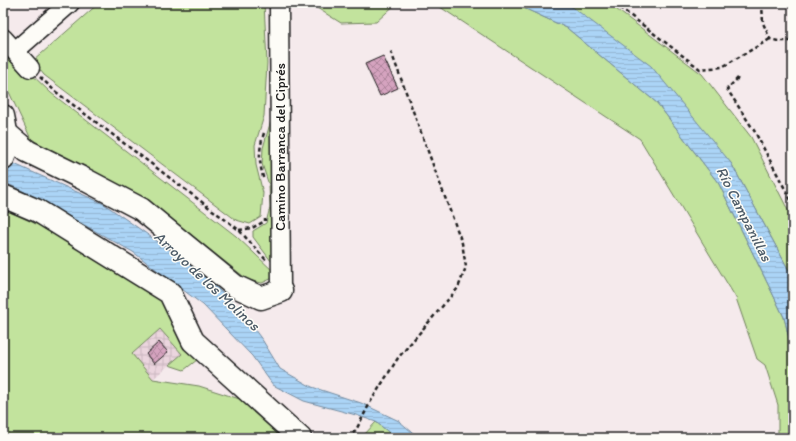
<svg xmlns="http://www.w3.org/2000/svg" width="796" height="441" font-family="Itim,sans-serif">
	<defs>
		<pattern id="industrial-grid" width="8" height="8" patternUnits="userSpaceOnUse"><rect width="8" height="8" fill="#ebd5de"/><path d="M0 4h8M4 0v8" fill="none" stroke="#c9b6be"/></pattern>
		<pattern id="water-rules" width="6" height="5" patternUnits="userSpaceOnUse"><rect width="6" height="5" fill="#abd4f6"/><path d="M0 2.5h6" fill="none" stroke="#93b5d2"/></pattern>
		<pattern id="building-cross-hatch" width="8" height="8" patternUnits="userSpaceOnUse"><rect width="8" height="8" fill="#d5a3bf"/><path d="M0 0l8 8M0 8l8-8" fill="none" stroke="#ac849a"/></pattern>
	</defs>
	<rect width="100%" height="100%" fill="#f5eaec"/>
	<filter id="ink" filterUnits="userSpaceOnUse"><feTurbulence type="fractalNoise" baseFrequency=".025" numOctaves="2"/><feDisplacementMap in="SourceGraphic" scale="8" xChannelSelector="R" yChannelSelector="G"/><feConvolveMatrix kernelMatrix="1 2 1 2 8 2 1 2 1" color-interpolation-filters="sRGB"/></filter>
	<g filter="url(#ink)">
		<path fill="url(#industrial-grid)" d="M160 329 182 354 153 379 131 354Z"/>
		<g fill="#c2e39d" stroke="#6f805c">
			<path d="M99 3H264L267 63 264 116 255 145 256 165 263 193 261 217 250 224 236 220 44 75 33 61Z"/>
			<path d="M309 3H397L376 22 341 23Z"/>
			<path d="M434 3H513L567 28 657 103 719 184 784 317 793 355V438H778V405L765 365 757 359 736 298 640 139Z"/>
			<path d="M567 3H608L702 74 751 137 793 220V278L731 163Z"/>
			<path d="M3 43 27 70 51 93 236 236 274 272 275 277 262 283 248 280 174 221 119 186 46 151 30 137 9 92 3 86Z"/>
			<path d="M273 113 274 256 271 261 253 237V231L266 223 270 207 269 185 262 164 263 148Z"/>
			<path d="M3 209 81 244 161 294 197 360 184 370 169 365 182 354 160 329 132 354 153 379 199 386 249 402 287 438H3Z"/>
			<path d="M376 422 396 438H368L364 435Z"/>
		</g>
		<g fill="url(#water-rules)" stroke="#728a9f">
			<path d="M513 3H567L651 66 731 163 793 278V355L784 317 719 184 657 103 567 28Z"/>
			<path d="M3 159 104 204 191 265 237 306 263 341 280 369 312 387 361 403 399 421 419 438H396L376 422 356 415 304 401 273 385 252 356 203 305 133 252 21 190 3 182Z"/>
		</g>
		<g fill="url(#building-cross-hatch)" stroke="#1c1c1c">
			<path d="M383 56 398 88 380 96 365 64Z"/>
			<path d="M159 342 168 352 154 364 146 354Z"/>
		</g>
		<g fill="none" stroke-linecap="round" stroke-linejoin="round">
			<defs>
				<g id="minor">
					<path d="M279 3 281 291"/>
					<path d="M3 38 30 68"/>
					<path d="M15 51 70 3"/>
				</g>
				<g id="major">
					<path d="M3 116C6 130 9 145 3 159"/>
					<path d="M7 134 27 151 82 178 141 209 235 286 261 298 281 291"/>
					<path d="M3 196 38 211 170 293 193 341 300 438"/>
				</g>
			</defs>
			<use href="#minor" stroke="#1c1c1c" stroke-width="21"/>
			<use href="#major" stroke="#1c1c1c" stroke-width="25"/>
			<g stroke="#1c1c1c" stroke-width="2.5" stroke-dasharray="4 3" stroke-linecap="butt">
				<path d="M614 3 700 69 722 67 770 39"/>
				<path d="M762 3 763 23 770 39 778 41H793"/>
				<path d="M40 77 56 92 239 230 266 260"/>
				<path d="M738 78 727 89 755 132 793 204"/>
				<path d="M264 133C258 152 259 162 264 181"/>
				<path d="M239 230 252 228 265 221V219"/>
				<path d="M348 438 356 430 371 401 398 358 458 288 466 267 462 243 390 49"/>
			</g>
			<use href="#minor" stroke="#fdfcf7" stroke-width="18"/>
			<use href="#major" stroke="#fdfcf7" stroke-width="22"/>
		</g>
	</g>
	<g text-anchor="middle" stroke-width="3" stroke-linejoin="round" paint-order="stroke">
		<g font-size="14" fill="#1c1c1c" stroke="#fdfcf7">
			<text transform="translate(280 147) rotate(-90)" y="5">Camino Barranca del Ciprés</text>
		</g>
		<g font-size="15" font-style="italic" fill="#4e5c68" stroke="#fdfcf7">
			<text transform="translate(744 214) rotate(63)" y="5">Río Campanillas</text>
			<text transform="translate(207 281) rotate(43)" y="5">Arroyo de los Molinos</text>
		</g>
	</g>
	<rect width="796" height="441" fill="none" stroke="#fdfcf7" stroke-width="16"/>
	<rect x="8" y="8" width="780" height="425" fill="none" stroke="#1c1c1c" stroke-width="1.5" filter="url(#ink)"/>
</svg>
